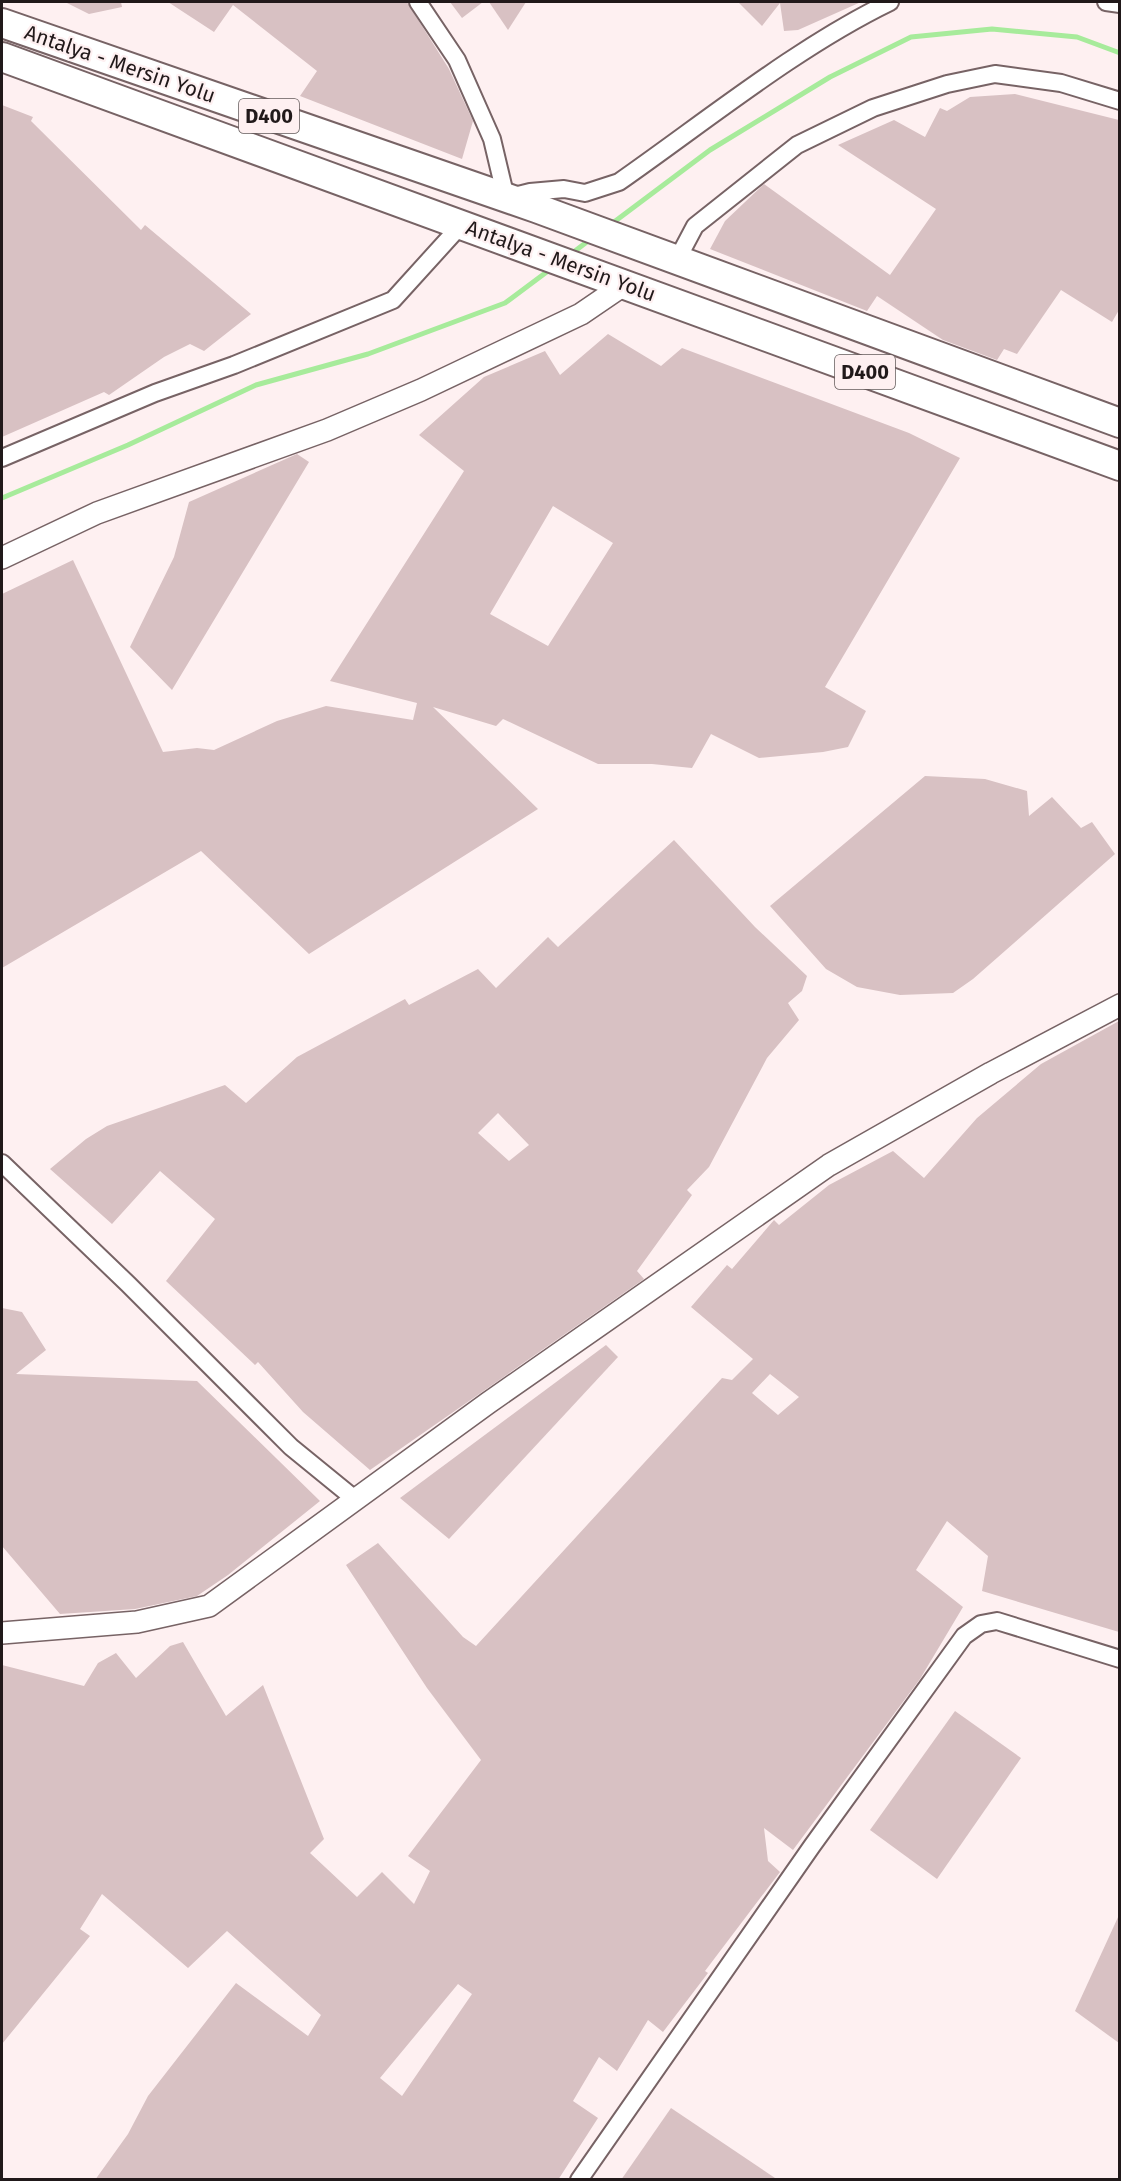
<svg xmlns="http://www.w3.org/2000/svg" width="1121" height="2181" font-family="'Fira Sans',sans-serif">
	<rect width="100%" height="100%" fill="#fef0f1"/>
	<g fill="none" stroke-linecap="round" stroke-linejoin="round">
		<g stroke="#a7eb9b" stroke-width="5">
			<path d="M610 225 710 150 830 77 911 37 992 29 1077 37 1120 53"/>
			<path d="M571 254 592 238"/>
			<path d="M2 498 128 445 256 385 368 354 505 303 552 268"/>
		</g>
	</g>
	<g fill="#d8c1c3" fill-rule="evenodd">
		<path d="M65 2H121L122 7 89 14Z"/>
		<path d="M168 2H407L449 69 473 121 462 159 300 96 317 71 233 5 214 32Z"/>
		<path d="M450 2H483L462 18Z"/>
		<path d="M489 2H526L508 30Z"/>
		<path d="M738 2H861L798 30 784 31 780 3 762 26Z"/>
		<path d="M1015 94 1119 120V310L1112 322 1061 290 1017 354 1004 349 997 360 943 340 877 296 867 311 710 249 725 221 764 184 890 275 936 209 838 145 894 120 925 137 940 108 947 111 970 97Z"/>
		<path d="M2 105 33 117 31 121 141 230 145 225 251 314 204 351 190 344 164 357 109 395 104 392 2 437Z"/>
		<path d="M608 334 661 366 682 348 909 433 960 458 825 687 866 711 848 747 823 752 759 758 711 734 692 768 652 764H598L503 719 496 726 433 707 538 809 309 954 201 851 2 968V594L73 560 163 752 197 748 214 750 277 721 326 706 413 720 417 703 330 681 464 471 419 435 484 377 545 351 560 375ZM553 506 613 543 548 646 490 614Z"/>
		<path d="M297 454 309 462 172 690 130 647 174 557 189 502Z"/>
		<path d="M925 776 985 779 1027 791 1029 816 1052 797 1081 828 1092 822 1115 854 973 979 953 993 900 995 857 987 826 969 770 906Z"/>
		<path d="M674 840 755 927 807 976 802 991 788 1003 799 1020 767 1058 709 1167 687 1190 692 1195 637 1271 644 1279 370 1470 303 1412 258 1362 255 1365 166 1281 215 1219 160 1171 112 1224 50 1169 86 1139 107 1126 225 1085 246 1103 297 1057 405 999 409 1005 478 969 496 988 548 937 558 947ZM498 1113 529 1145 509 1161 478 1133Z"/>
		<path d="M1119 1021V1632L982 1591 988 1556 947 1521 916 1570 963 1607 920 1679 793 1850 764 1828 768 1861 780 1872 705 1971 708 1973 663 2032 648 2020 617 2071 599 2057 573 2101 598 2118 558 2180H95L128 2134 148 2096 236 1983 308 2036 321 2015 227 1931 188 1968 102 1894 80 1929 90 1936 2 2044V1665L84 1686 98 1663 116 1653 136 1678 170 1646 183 1642 226 1716 263 1685 324 1839 310 1853 357 1897 382 1872 414 1904 430 1871 408 1856 481 1760 427 1688 346 1565 378 1543 463 1637 476 1646 722 1378 732 1380 753 1359 691 1307 727 1265 732 1269 774 1220 779 1225 829 1185 893 1151 924 1178 977 1118 1041 1064ZM770 1374 799 1397 778 1415 752 1393ZM458 1984 472 1994 402 2096 380 2078Z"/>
		<path d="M2 1308 22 1312 46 1350 16 1374 197 1381 320 1501 228 1575 197 1596 135 1609 60 1614 2 1546Z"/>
		<path d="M606 1345 618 1357 449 1539 400 1498Z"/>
		<path d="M955 1711 1021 1758 937 1879 870 1830Z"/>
		<path d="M1119 1915V2043L1075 2011Z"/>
		<path d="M671 2108 778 2180H621Z"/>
	</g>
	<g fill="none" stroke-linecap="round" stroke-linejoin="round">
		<defs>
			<g id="minor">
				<path d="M418 2 457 60 492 139 506 198 530 192 564 189 585 193 619 182C705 122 797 47 890 2"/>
				<path d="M1106 2 1120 4"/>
				<path d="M677 260 695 226 797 145 873 108 947 84 995 74 1061 83 1120 101"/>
				<path d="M2 458 155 393 234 365 393 300 461 225"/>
				<path d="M2 1163 128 1284 291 1447 356 1500"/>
				<path d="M579 2180 812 1846 964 1636 981 1624 997 1621 1120 1659"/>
			</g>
			<g id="tertiary">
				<path d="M2 558 97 513 327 430 421 390 581 314 625 284"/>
				<path d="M2 1633 137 1622 209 1606 488 1403 829 1165 991 1073 1120 1005"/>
			</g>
			<g id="trunk">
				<path d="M2 23 536 208 1120 423"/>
				<path d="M2 57 1120 466"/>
			</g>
		</defs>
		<use href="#minor" stroke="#776365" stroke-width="20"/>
		<use href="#tertiary" stroke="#776365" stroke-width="24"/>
		<use href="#trunk" stroke="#776365" stroke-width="32"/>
		<use href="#minor" stroke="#fff" stroke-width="16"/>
		<use href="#tertiary" stroke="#fff" stroke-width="21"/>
		<use href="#trunk" stroke="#fff" stroke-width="28"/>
	</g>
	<g text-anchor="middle" stroke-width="4.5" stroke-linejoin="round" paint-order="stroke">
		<g fill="#fef0f1" stroke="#635a5a" stroke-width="1.5">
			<rect x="239" y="99" width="60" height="34" rx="4.5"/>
			<rect x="835" y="355" width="60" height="34" rx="4.5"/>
		</g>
		<g font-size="20" font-weight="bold" fill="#21191a">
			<text x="269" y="123">D400</text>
			<text x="865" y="379">D400</text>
		</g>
		<g font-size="21" fill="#21191a" stroke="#fef0f1">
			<text transform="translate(120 64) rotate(19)" y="7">Antalya - Mersin Yolu</text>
			<text transform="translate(561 261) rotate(20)" y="7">Antalya - Mersin Yolu</text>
		</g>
	</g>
	<rect width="1121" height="2181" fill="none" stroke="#21191a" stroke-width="6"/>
</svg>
